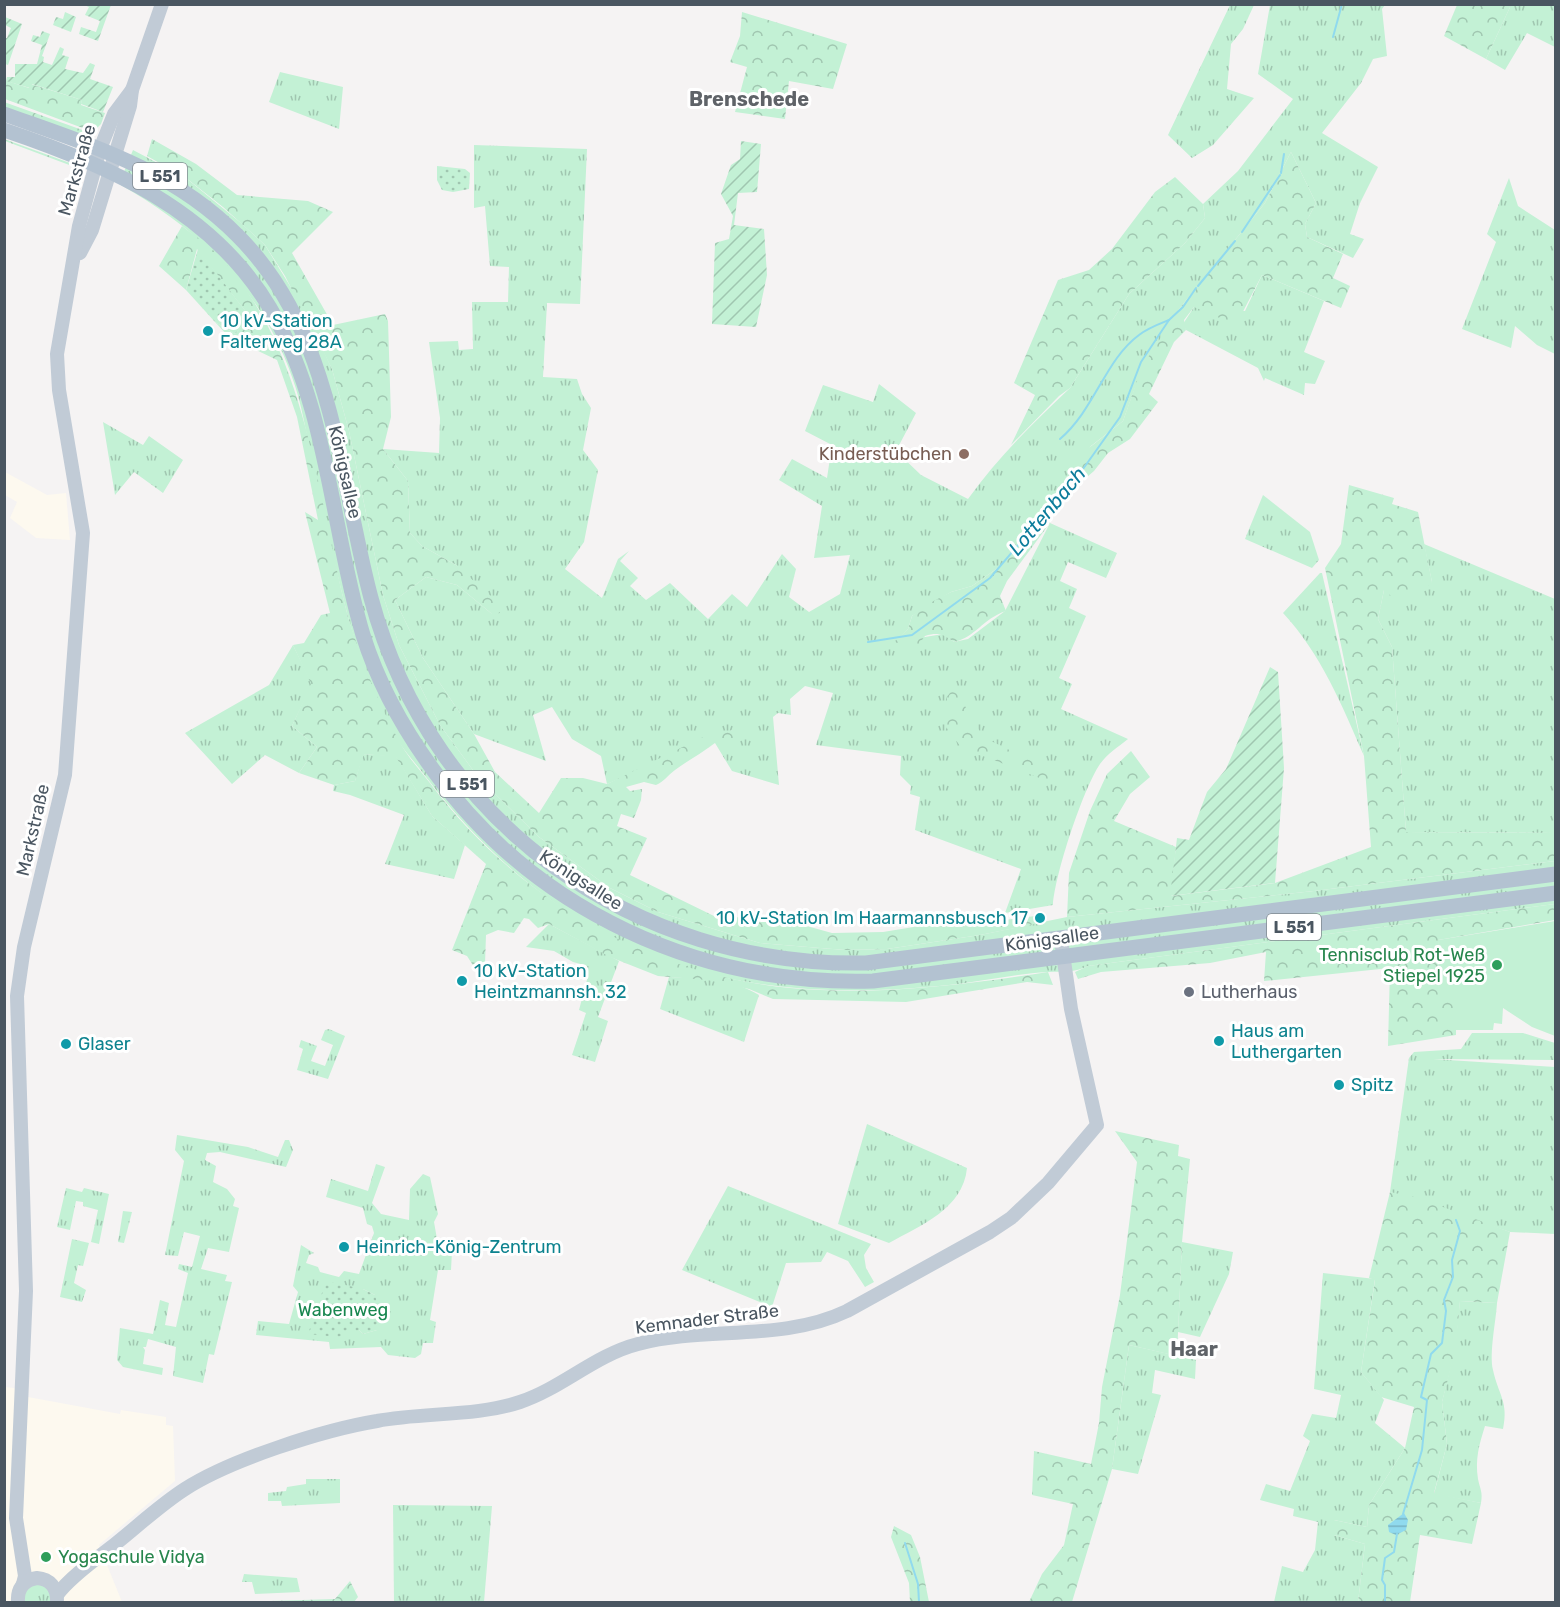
<svg xmlns="http://www.w3.org/2000/svg" width="1560" height="1607" font-family="Rubik,sans-serif">
	<defs>
		<pattern id="grass-tufts" width="24" height="20" patternUnits="userSpaceOnUse" patternTransform="scale(1.5)"><rect width="24" height="20" fill="#c3f1d5"/><path d="M3 7l-1-3M5 7V3M7 7l1-3M15 17l-1-3M17 17v-4M19 17l1-3" fill="none" stroke="#a0c6b0"/></pattern>
		<pattern id="forest-crowns" width="20" height="18" patternUnits="userSpaceOnUse" patternTransform="scale(1.5)"><rect width="20" height="18" fill="#c3f1d5"/><path d="M2 6a3 3 0 1 1 6 0M12 15a3 3 0 1 1 6 0" fill="none" stroke="#a0c6b0"/></pattern>
		<pattern id="park-dots" width="8" height="8" patternUnits="userSpaceOnUse" patternTransform="scale(1.5)"><rect width="8" height="8" fill="#c3f1d5"/><path d="M2 2h.1M6 6h.1" fill="none" stroke="#a0c6b0" stroke-width="1.8" stroke-linecap="round"/></pattern>
		<pattern id="garden-furrows" width="10" height="10" patternUnits="userSpaceOnUse" patternTransform="scale(1.5)"><rect width="10" height="10" fill="#c3f1d5"/><path d="M-1 1l2-2M0 10L10 0M9 11l2-2" fill="none" stroke="#a0c6b0"/></pattern>
		<pattern id="water-rules" width="6" height="5" patternUnits="userSpaceOnUse" patternTransform="scale(1.5)"><rect width="6" height="5" fill="#90daee"/><path d="M0 2.5h6" fill="none" stroke="#78b4c4"/></pattern>
	</defs>
	<rect width="100%" height="100%" fill="#f5f3f3"/>
	<g fill="#fdf9ef">
		<path d="M5 472 47 495 66 493 70 540 36 538 10 518 17 502 5 495Z"/>
		<path d="M5 1387 22 1389 28 1397 120 1414 121 1410 166 1417V1425L173 1426 175 1481 99 1545 122 1602H5Z"/>
	</g>
	<g fill="url(#grass-tufts)" fill-rule="evenodd">
		<path d="M1230 5H1254L1243 29 1231 44 1227 89 1254 98 1213 145 1192 158 1168 135Z"/>
		<path d="M1270 5H1385L1382 9 1387 56 1373 59 1361 83 1322 133 1378 167 1360 203 1350 234 1364 239 1353 258 1307 237 1305 224 1316 203 1291 152 1265 203 1179 309 1135 388 1123 421 1091 446 1002 565 972 586 951 592 912 616 908 629 895 642 943 634 954 642 968 639 1005 611 1050 523 1117 553 1106 578 1068 562 1060 581 1077 589 1069 608 1086 616 1059 678 1072 684 1061 709 1128 739C1118 747 1107 754 1100 764 1083 789 1055 874 1053 905L1005 913 1021 869 915 830 920 797 910 794 911 786 900 775 901 756 816 745 833 693 805 686 790 699 791 715 778 713 773 717 779 785 732 771 715 743 733 730 607 784 601 756 572 739 552 707 533 715 546 761 474 734 423 658 395 600 426 577 457 585 492 614 456 565 422 546 410 533 408 481 383 449 439 453 440 418 429 342 458 341 459 350 473 349 472 302H508L509 267 490 266 485 206 474 208V145L587 149 580 304 547 303 543 377 577 379 582 394 591 408 583 450 598 470 584 542 565 569 602 598 618 559 629 551 620 561 638 578 630 586 646 600 670 583 708 619 732 594 747 607 782 554 796 569 789 597 809 612 840 594 850 555 814 558 822 506 779 480 792 459 827 478 832 445 805 431 823 385 873 402 879 384 916 413 896 451 921 475 968 499C998 457 1033 423 1070 388L1129 294 1185 243 1205 218 1203 204 1238 171 1293 99 1258 74Z"/>
		<path d="M1511 5H1555V47L1527 33 1505 70 1486 59Z"/>
		<path d="M280 72 343 87 339 129 269 102Z"/>
		<path d="M133 150 186 178 241 223 265 245 301 304 332 369 349 431 383 595 399 645 440 725 478 777 539 837 610 888 658 912 760 943 845 950 887 949 980 935 1067 917 1314 891 1555 861V904L1088 966C1074 973 1064 971 1048 972 1012 974 975 983 939 986 856 994 773 992 693 970 586 940 492 865 426 777 417 765 406 753 398 741 376 703 360 659 348 617 335 566 323 514 312 461 306 433 302 404 292 377 262 290 198 228 119 184Z"/>
		<path d="M1509 178 1518 206 1555 230V354L1537 345 1515 326 1511 348 1462 329 1496 242 1487 234Z"/>
		<path d="M1262 275 1324 301 1304 352 1325 361 1315 384 1305 383 1304 395 1265 378 1264 381 1258 368 1186 330 1183 324 1194 307 1245 311Z"/>
		<path d="M103 422 143 445 149 436 183 460 163 493 134 472 115 495Z"/>
		<path d="M1263 495 1310 532 1319 560 1312 568 1245 539Z"/>
		<path d="M1424 544 1555 599V833L1406 832 1392 647 1378 619 1384 590 1432 582Z"/>
		<path d="M1320 573H1322L1364 756C1342 705 1321 654 1283 613Z"/>
		<path d="M293 645 312 684 292 726 317 747 299 773 265 755 232 784 185 733 269 685Z"/>
		<path d="M363 754 396 756 432 816 465 845 454 879 385 864 404 815 350 795 333 791 334 785 355 781Z"/>
		<path d="M549 924 619 961 598 1017 608 1021 595 1062 572 1055 586 1013 579 1010 588 976 584 965 573 962 554 951 526 947Z"/>
		<path d="M669 977C697 978 734 979 759 995L744 1042 660 1009Z"/>
		<path d="M329 1029 345 1036 328 1079 297 1070 303 1049 299 1047 301 1040 317 1046 311 1061 325 1066 333 1045 321 1040 325 1030Z"/>
		<path d="M1472 1033H1523L1555 1043V1060L1433 1059 1555 1067V1234L1510 1232 1390 1192 1409 1058 1414 1052 1461 1049Z"/>
		<path d="M867 1124 967 1168C963 1209 921 1225 889 1243L838 1224Z"/>
		<path d="M177 1135 248 1147 278 1157 285 1140H289L293 1150 286 1167 220 1152 207 1153 205 1160 216 1166 213 1182 227 1189 235 1199 233 1206 239 1208 229 1252 208 1248 201 1269 227 1275 225 1281 232 1282 214 1355 209 1354 203 1383 173 1376 176 1347 148 1339 146 1347H143L145 1350 143 1364 163 1368 162 1375 123 1367 117 1360 120 1328 153 1334 160 1300 169 1303 165 1325 176 1327 188 1273 178 1269 179 1264 192 1267 200 1236 184 1232 178 1256 165 1255 184 1161 175 1150Z"/>
		<path d="M376 1164 385 1167 372 1203 381 1214 409 1220 410 1189 423 1174 430 1177 438 1214 434 1222 437 1239H440L442 1245 452 1251 451 1270H438L430 1320 436 1322 433 1343H423L421 1354 415 1358 388 1355 381 1347 330 1349 329 1342 256 1335 258 1321 289 1324 298 1292 293 1286 301 1245 314 1253 309 1255 306 1263 318 1267 320 1272 339 1277 344 1271 359 1274 374 1233 372 1226 367 1224 363 1208 326 1197 331 1179 368 1191ZM363 1289 375 1295 373 1314 378 1319 377 1330 363 1334 359 1330Z"/>
		<path d="M728 1186 871 1244 864 1255 866 1268 874 1282 865 1287 848 1261 827 1252 821 1262 786 1263 772 1307 682 1270Z"/>
		<path d="M66 1188 82 1192 84 1188 109 1194 99 1244 91 1242 98 1210 83 1206V1202L76 1201 70 1230 57 1227Z"/>
		<path d="M123 1211 132 1212 124 1243 118 1242Z"/>
		<path d="M72 1239 89 1243 83 1266 78 1265 74 1283 86 1290 82 1302 60 1297Z"/>
		<path d="M1182 1242 1233 1252 1229 1274 1200 1337 1178 1332Z"/>
		<path d="M1323 1273 1375 1279 1361 1372 1384 1400 1375 1423 1405 1448 1369 1505 1367 1527 1334 1520V1535L1365 1544 1358 1602H1274L1282 1566 1303 1572 1315 1550 1318 1522 1293 1516 1294 1509 1260 1500 1266 1484 1290 1491 1310 1441 1303 1436 1312 1414 1336 1418 1341 1395 1314 1389Z"/>
		<path d="M1460 1301 1497 1303C1496 1321 1489 1353 1493 1370 1498 1394 1509 1402 1503 1429L1485 1426C1479 1445 1475 1459 1478 1479 1480 1489 1483 1492 1481 1503L1434 1494 1447 1444 1442 1402 1455 1348Z"/>
		<path d="M1129 1345 1196 1360 1195 1379 1155 1370 1152 1393 1161 1395 1138 1474 1112 1469Z"/>
		<path d="M306 1479H340V1503L282 1506 281 1501H268V1493L286 1491 287 1487 306 1484Z"/>
		<path d="M393 1505 492 1506 484 1602H394Z"/>
		<path d="M244 1574 297 1578 300 1592 255 1594 252 1582H242Z"/>
		<path d="M32 1582 48 1586 52 1602H22L21 1598Z"/>
	</g>
	<g fill="url(#forest-crowns)">
		<path d="M1457 5H1511L1486 59 1444 36Z"/>
		<path d="M742 12 847 44 833 89 789 81 785 119 735 112 747 67 730 62 740 36Z"/>
		<path d="M4 80 29 88 31 84 82 100 81 105 105 113 101 124 94 131 88 130 5 99Z"/>
		<path d="M4 102 88 132 92 138 5 109Z"/>
		<path d="M4 139 81 167 80 169 5 141Z"/>
		<path d="M152 139 196 164 237 195 308 201 333 212 292 253 333 325 385 314 388 321 391 417 383 449 408 481 410 533 422 546 456 565 497 602 500 613 492 614 457 585 426 577 395 600 423 658 474 734 495 772 539 813 561 778H583L607 784 701 738 733 730 737 745 715 743C702 753 687 761 675 770 667 776 665 781 656 785L644 782 626 787 630 791 642 789 641 800 634 818 621 814 617 826 647 838 630 875 714 916 785 920 832 933 883 932 938 923 950 927 1043 915 1045 922 980 935 887 949 845 950 760 943 658 912 610 888 539 837 478 777 440 725 399 645 383 595 349 431 332 369 285 276 265 245 223 207 186 178 147 156Z"/>
		<path d="M1291 152 1316 203 1305 224 1307 237 1343 254 1333 278 1350 286 1341 308 1262 275 1236 325 1194 307 1184 320 1186 330 1174 342 1149 394 1158 402 1130 439 1108 453 1094 471 1073 489 1064 486 1070 472 1066 466 1123 421 1142 367 1179 309 1265 203Z"/>
		<path d="M1175 177 1203 204 1205 218 1185 243 1129 294 1070 388 1059 396 1011 445 1035 395 1014 383 1058 280 1089 270 1112 249 1155 192Z"/>
		<path d="M182 226C193 235 206 242 215 252 310 350 315 492 348 617 361 659 377 701 398 739 406 755 419 769 430 783 516 898 647 974 790 988 876 996 963 985 1048 972L1053 985 1027 982 906 1002 773 999 749 989 707 980 658 976 610 957 549 924 538 928 529 919 524 918 514 933 498 930 486 935 485 964 493 968 490 974 478 973 467 956 452 950 486 864 432 816 396 757 364 754 355 781 334 785 299 773 317 747 292 726 311 684 293 645 304 643 321 615 330 613 305 512 318 520 297 417 277 360 229 337 215 322 235 334 250 317 197 249 186 290 159 266Z"/>
		<path d="M1349 485 1394 498 1392 504 1418 512 1432 582 1417 597 1391 596 1384 590 1378 619 1392 647 1406 832 1555 833V861L1314 891 1067 917 1069 873 1090 811 1107 774 1131 751 1150 777 1130 794 1114 821 1176 847 1171 896 1275 883 1371 847 1364 756 1325 568 1341 544Z"/>
		<path d="M1037 517 1050 523 1007 581 1000 596 1006 611C982 619 976 637 954 642 943 634 938 632 925 636L916 648 894 642 908 629 912 616 926 605 951 592 972 586 1002 565Z"/>
		<path d="M954 687 983 737 1064 777 1070 790 986 757 964 751 946 727 947 697Z"/>
		<path d="M1555 904V920L1438 940 1439 991H1456V1035L1388 1046 1390 968 1264 981 1266 952 1210 963 1101 972 1078 979 1075 972 1088 966Z"/>
		<path d="M1115 1131 1179 1145 1178 1156 1190 1159 1182 1242 1177 1356 1129 1345 1112 1469 1072 1602H1029L1042 1574 1064 1545 1073 1504 1032 1495 1034 1451 1091 1464 1099 1423 1102 1387 1120 1295 1137 1162Z"/>
		<path d="M1390 1192 1419 1198 1510 1232 1497 1303 1460 1301 1456 1348 1442 1402 1447 1444 1434 1493 1481 1503 1472 1544 1420 1535 1410 1602H1358L1365 1544 1334 1535V1520L1367 1527 1369 1505 1405 1448 1414 1407 1381 1397 1361 1372 1375 1280 1369 1278Z"/>
		<path d="M894 1526 911 1535 920 1557 929 1602H910L909 1583 891 1537Z"/>
		<path d="M350 1581 358 1597 354 1602H240L335 1599Z"/>
	</g>
	<g fill="url(#park-dots)">
		<path d="M437 166 465 169 470 173 469 189 453 192 442 190 437 180Z"/>
		<path d="M198 249 250 317 235 334 215 322 186 290Z"/>
		<path d="M326 1281 363 1289 375 1295 378 1307 373 1314 381 1326 377 1330 363 1334 359 1330 338 1337 308 1334Z"/>
	</g>
	<g fill="url(#garden-furrows)">
		<path d="M84 5H111L98 41 79 34 81 27 96 32 100 21 85 15 89 7Z"/>
		<path d="M65 12 76 17 71 32 53 25 56 17 63 19Z"/>
		<path d="M5 17 22 24 8 65 5 64V38H7L11 28 5 25Z"/>
		<path d="M42 31 50 34 42 56 44 57 43 62 52 65 60 47 64 49 62 55 69 57 65 69 83 73 90 63 95 65 90 79 113 87 103 112 81 104 82 100 32 84 30 88 6 81 7 77H15V64H37L42 45 31 41 33 35 40 37Z"/>
		<path d="M741 141 761 144 757 192 738 193 734 225 764 229 767 275 756 327 712 324 715 243 729 239 733 216 721 194 731 165 740 159Z"/>
		<path d="M1270 667 1278 672 1284 768 1275 883 1170 896 1177 838 1189 840 1207 792 1226 769Z"/>
	</g>
	<path fill="#c3f1d5" d="M1555 921V1036L1532 1027 1503 1008 1502 1024 1494 1023 1493 1030H1456V991H1439L1438 940Z"/>
	<path fill="url(#water-rules)" d="M1404 1513 1408 1520 1406 1530 1396 1535 1389 1532 1388 1525Z"/>
	<g fill="none" stroke-linecap="round" stroke-linejoin="round">
		<g stroke="#90daee" stroke-width="2">
			<path d="M1333 37 1342 4"/>
			<path d="M1281 173 1284 154"/>
			<path d="M1242 232 1280 175"/>
			<path d="M1198 286 1235 241"/>
			<path d="M1060 439C1095 409 1105 360 1139 335 1148 328 1159 324 1169 320"/>
			<path d="M868 642 912 635 990 578 1083 469 1120 417 1141 362 1169 320 1183 307 1196 288"/>
			<path d="M1403 1514 1422 1450 1427 1400 1421 1397 1431 1354 1442 1343 1446 1311 1444 1300 1453 1277 1452 1260 1460 1231 1456 1220"/>
			<path d="M905 1543 918 1584 919 1602"/>
			<path d="M1385 1602V1585L1382 1580 1385 1558 1394 1552 1397 1534"/>
		</g>
		<g stroke="#c1cbd6" stroke-width="14">
			<path d="M80 253 92 230 130 106 132 90 162 4"/>
			<path d="M23 1584 25 1576 16 1518 26 1291 17 996 24 947 65 775 83 533 59 390 57 354 79 226 100 149 114 114 132 90"/>
			<path d="M57 1595C69 1578 97 1558 114 1545 138 1526 160 1505 185 1489 230 1460 323 1430 377 1421 424 1412 475 1417 520 1402 562 1388 595 1355 638 1344 706 1326 782 1342 847 1311L990 1232 1011 1218 1048 1183 1097 1125 1071 1009 1061 940"/>
			<path d="M18 1602C17 1589 23 1580 37 1578 50 1579 57 1588 57 1600"/>
		</g>
		<g stroke="#b3c2d1" stroke-width="15">
			<path d="M4 114C90 145 172 169 238 236 334 332 338 474 371 598 432 825 635 967 866 963L1556 874"/>
			<path d="M4 130C108 165 212 210 270 308 328 406 331 528 363 635 378 683 404 730 434 771 536 912 700 986 873 981L1556 893"/>
		</g>
	</g>
	<g fill="#0f9aa8" stroke="#fff" stroke-width="2">
		<circle cx="208" cy="331" r="6"/>
		<circle cx="1040" cy="918" r="6"/>
		<circle cx="462" cy="981" r="6"/>
		<circle cx="1219" cy="1041" r="6"/>
		<circle cx="66" cy="1044" r="6"/>
		<circle cx="1339" cy="1085" r="6"/>
		<circle cx="344" cy="1247" r="6"/>
	</g>
	<circle fill="#8d6e63" stroke="#fff" stroke-width="2" cx="964" cy="454" r="6"/>
	<g fill="#2e9e5b" stroke="#fff" stroke-width="2">
		<circle cx="1497" cy="965" r="6"/>
		<circle cx="46" cy="1557" r="6"/>
	</g>
	<circle fill="#6b7280" stroke="#fff" stroke-width="2" cx="1189" cy="992" r="6"/>
	<g text-anchor="middle" stroke-width="6" stroke-linejoin="round" paint-order="stroke">
		<g fill="#fff" stroke="#808990" stroke-width="1.5">
			<rect x="133" y="163" width="54" height="26" rx="4.5"/>
			<rect x="440" y="771" width="54" height="26" rx="4.5"/>
			<rect x="1267" y="914" width="54" height="26" rx="4.5"/>
		</g>
		<g font-size="16" font-weight="bold" fill="#4a5661">
			<text x="160" y="182">L 551</text>
			<text x="467" y="790">L 551</text>
			<text x="1294" y="933">L 551</text>
		</g>
		<g font-size="18" fill="#4a5661" stroke="#fff">
			<text transform="translate(77 170) rotate(-74)" y="6">Markstraße</text>
			<text transform="translate(345 472) rotate(77)" y="6">Königsallee</text>
			<text transform="translate(33 830) rotate(-77)" y="6">Markstraße</text>
			<text transform="translate(581 880) rotate(33)" y="6">Königsallee</text>
			<text transform="translate(1052 939) rotate(-8)" y="6">Königsallee</text>
			<text transform="translate(707 1319) rotate(-7)" y="6">Kemnader Straße</text>
		</g>
		<g font-size="18" fill="#0d838f" stroke="#fff" text-anchor="start">
			<text x="220" y="327">10 kV-Station<tspan x="220" dy="21">Falterweg 28A</tspan></text>
			<text x="1028" y="924" text-anchor="end">10 kV-Station Im Haarmannsbusch 17</text>
			<text x="474" y="977">10 kV-Station<tspan x="474" dy="21">Heintzmannsh. 32</tspan></text>
			<text x="1231" y="1037">Haus am<tspan x="1231" dy="21">Luthergarten</tspan></text>
			<text x="78" y="1050">Glaser</text>
			<text x="1351" y="1091">Spitz</text>
			<text x="356" y="1253">Heinrich-König-Zentrum</text>
		</g>
		<g font-size="18" fill="#785e54" stroke="#fff" text-anchor="end">
			<text x="952" y="460">Kinderstübchen</text>
		</g>
		<g font-size="18" fill="#27864d" stroke="#fff" text-anchor="end">
			<text x="1485" y="961">Tennisclub Rot-Weß<tspan x="1485" dy="21">Stiepel 1925</tspan></text>
			<text x="58" y="1563" text-anchor="start">Yogaschule Vidya</text>
		</g>
		<g font-size="18" fill="#5b616d" stroke="#fff" text-anchor="start">
			<text x="1201" y="998">Lutherhaus</text>
		</g>
		<g font-size="18" fill="#17864f" stroke="#fff">
			<text x="343" y="1316">Wabenweg</text>
		</g>
		<g font-size="20" font-weight="bold" fill="#5f6368" stroke="#fff">
			<text x="749" y="106">Brenschede</text>
			<text x="1194" y="1356">Haar</text>
		</g>
		<g font-size="20" font-style="italic" fill="#0c7c9b" stroke="#fff">
			<text transform="translate(1047 511) rotate(-50)" y="7">Lottenbach</text>
		</g>
	</g>
	<rect width="1560" height="1607" fill="none" stroke="#4a5661" stroke-width="12"/>
</svg>
